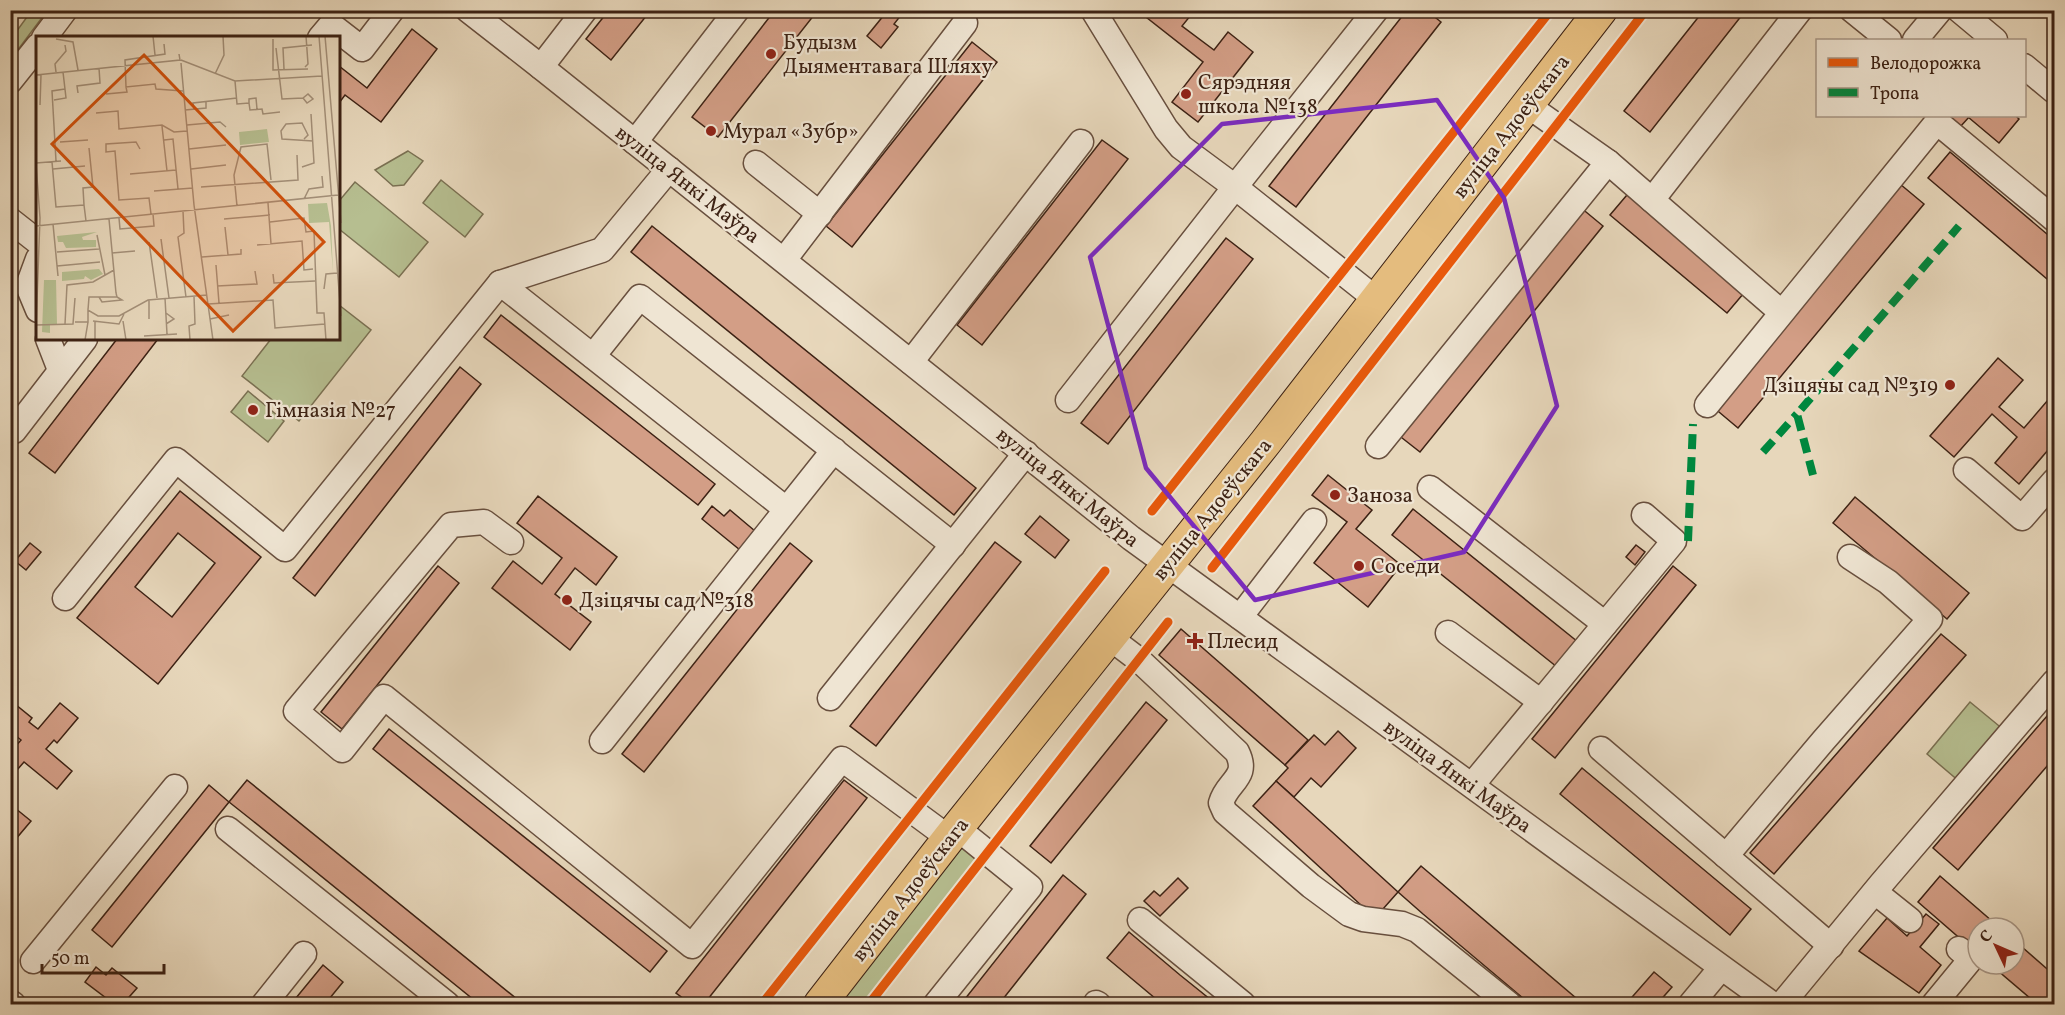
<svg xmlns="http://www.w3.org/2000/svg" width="2065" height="1015" font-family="Vollkorn,serif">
	<rect width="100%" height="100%" fill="#e7d7bb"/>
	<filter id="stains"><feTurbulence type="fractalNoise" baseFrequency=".00333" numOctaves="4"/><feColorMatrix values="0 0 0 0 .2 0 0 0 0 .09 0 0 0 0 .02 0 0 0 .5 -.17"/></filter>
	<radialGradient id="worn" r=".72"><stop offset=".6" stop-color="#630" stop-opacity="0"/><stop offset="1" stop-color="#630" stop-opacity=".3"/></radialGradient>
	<g fill="#b6be90" stroke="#7a7052" stroke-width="1.5">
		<path d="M32 10 47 11 11 59V39Z"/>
		<path d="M408 151 423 161 404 185 393 186 375 170Z"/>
		<path d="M441 180 483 214 465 237 423 203Z"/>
		<path d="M355 182 428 242 399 277 339 229V201Z"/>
		<path d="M339 305 371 330 299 421 242 376 271 339H339Z"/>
		<path d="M248 391 284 421 268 442 231 412Z"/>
		<path d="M1970 702 2004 730 1960 782 1927 754Z"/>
		<path d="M962 846 980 859 866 1004H838Z"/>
	</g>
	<g fill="#d39e86" stroke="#3d2214" stroke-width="1.5" fill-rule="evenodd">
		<path d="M609 10H651L611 60 586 39Z"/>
		<path d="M775 10H818L718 137 692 117Z"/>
		<path d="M878 10H905L894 24 898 27 881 48 867 36 884 15Z"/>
		<path d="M1137 10H1195L1182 26 1214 50 1228 32 1253 52 1198 122 1172 102 1203 62Z"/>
		<path d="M1407 10H1426L1441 22 1296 207 1269 186Z"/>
		<path d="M1704 10H1746L1650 132 1624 111Z"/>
		<path d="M2042 10H2054V20Z"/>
		<path d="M412 29 437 49 381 122 345 95 339 103V66L367 88Z"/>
		<path d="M972 42 997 62 852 247 826 226Z"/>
		<path d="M1946 116H1970L1960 127Z"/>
		<path d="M1970 116H2016L2019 119 1999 143 1968 117Z"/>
		<path d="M1102 140 1128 159 982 345 957 325Z"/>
		<path d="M1950 152 2054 240V285L1928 178Z"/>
		<path d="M1900 184 1924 204 1738 428 1713 407Z"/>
		<path d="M1632 189 1749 287 1727 313 1610 215Z"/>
		<path d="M1580 207 1603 226 1420 452 1397 434Z"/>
		<path d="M652 226 976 488 954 515 631 252Z"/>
		<path d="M1226 238 1253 259 1108 444 1081 423Z"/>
		<path d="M501 315 715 484 698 505 484 337Z"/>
		<path d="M117 339H158L55 473 29 453Z"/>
		<path d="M1998 358 2023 380 1999 407 2024 428 2054 393V443L2019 484 1995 463 2017 437 1992 414 1954 457 1930 436Z"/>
		<path d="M460 367 481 384 315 596 293 578Z"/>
		<path d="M1328 475 1372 510 1356 529 1401 565 1368 607 1314 563 1347 522 1312 495Z"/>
		<path d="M180 491 261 557 158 684 77 618ZM178 533 215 563 172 617 135 587Z"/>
		<path d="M538 496 617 557 596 585 575 568 555 594 591 622 570 650 492 588 513 561 542 584 562 558 517 523Z"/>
		<path d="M1855 497 1969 593 1947 619 1833 523Z"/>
		<path d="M712 506 724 516 730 510 755 531 740 550 702 519Z"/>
		<path d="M1413 509 1583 646 1562 671 1392 535Z"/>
		<path d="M1040 516 1069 540 1055 558 1025 534Z"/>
		<path d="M995 542 1021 562 876 746 850 726Z"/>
		<path d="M30 543 41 552 26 570 15 561Z"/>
		<path d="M790 543 812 561 644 772 622 754Z"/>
		<path d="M1636 545 1645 552 1635 565 1626 557Z"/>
		<path d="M438 566 459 583 342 729 321 712Z"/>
		<path d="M1673 566 1696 585 1555 758 1532 739Z"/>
		<path d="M1181 629 1308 740 1285 765 1159 655Z"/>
		<path d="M1941 634 1966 655 1774 874 1750 853Z"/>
		<path d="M10 700 32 718 29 722 38 729 60 703 78 718 57 743 54 740 46 749 72 771 57 789 24 762 10 778V747L13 749 21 740 10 731Z"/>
		<path d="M1146 702 1167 720 1051 863 1030 846Z"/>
		<path d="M2054 708V758L1958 870 1933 848Z"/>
		<path d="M389 729 667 951 650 972 373 749Z"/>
		<path d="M1338 731 1356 748 1321 787 1311 778 1294 797 1276 781 1288 768 1285 765 1314 735 1325 745Z"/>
		<path d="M1582 768 1751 909 1730 935 1560 794Z"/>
		<path d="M247 780 523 1004H479L253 821 229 802Z"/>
		<path d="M844 780 867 798 704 1004H691L676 993Z"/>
		<path d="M1276 781 1398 892 1375 918 1253 806Z"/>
		<path d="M209 785 229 802 112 947 92 930Z"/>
		<path d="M10 804 31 821 15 840 10 837Z"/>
		<path d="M1421 866 1583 1004H1530L1423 914 1398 892Z"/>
		<path d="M1063 875 1086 894 999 1004H961Z"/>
		<path d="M1940 876 2000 928H1978V954L1918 902Z"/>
		<path d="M1178 878 1188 888 1160 916 1144 901 1154 891 1160 896Z"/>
		<path d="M1926 914 1939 924 1920 947 1941 965 1919 993 1859 951 1887 918 1907 936Z"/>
		<path d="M1129 932 1180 975 1216 1004H1162L1107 958Z"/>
		<path d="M2014 940 2054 975V1004H2037L1990 964H2014Z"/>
		<path d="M323 965 343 982 325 1004H291Z"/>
		<path d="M96 967 106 975 112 968 137 988 123 1004H114L85 982Z"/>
		<path d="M1654 972 1672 987 1658 1003 1659 1004H1626Z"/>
	</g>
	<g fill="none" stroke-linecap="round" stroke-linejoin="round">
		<defs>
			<g id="minor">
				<path d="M468 10 541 67 1131 538 1772 1004"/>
				<path d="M1093 10 1166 129 1181 147 1235 187 1376 299"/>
				<path d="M1852 10 1889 40"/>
				<path d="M1959 10 1995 40"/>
				<path d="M44 38 65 10"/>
				<path d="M320 38 331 25 362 49 392 10"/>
				<path d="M1915 40 1940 10"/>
				<path d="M2024 66 2054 91"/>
				<path d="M541 67 585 10"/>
				<path d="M10 81 38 46"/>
				<path d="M1527 105 1608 162 1781 312"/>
				<path d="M635 142 737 10"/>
				<path d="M756 163 820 214"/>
				<path d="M1652 200 1800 10"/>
				<path d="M10 220 38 242"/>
				<path d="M38 259 28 286 38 310"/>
				<path d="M784 260 965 23"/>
				<path d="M500 283 786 509"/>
				<path d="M48 339 60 370"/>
				<path d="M593 356 640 297 953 545"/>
				<path d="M911 362 1081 142"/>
				<path d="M1068 400 1235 187 1376 10"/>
				<path d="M1707 405 1937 122 2054 219"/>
				<path d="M14 431 85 339"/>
				<path d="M1378 446 1608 162"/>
				<path d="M1966 470 2022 518 2054 481"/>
				<path d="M1430 488 1605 624"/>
				<path d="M511 542 484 522 451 525 296 711 342 750 384 697 692 946 842 759 949 838"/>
				<path d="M65 598 176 460 285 549 500 283 602 250 669 169"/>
				<path d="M1240 617 1314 521"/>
				<path d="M1448 633 1541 702"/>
				<path d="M1110 638 1139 660 1237 752C1250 778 1227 781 1221 803L1225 812 1311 886 1349 914 1363 919 1402 924 1417 930 1509 1004"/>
				<path d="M830 698 1026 453"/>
				<path d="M602 741 834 450"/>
				<path d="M1601 749 1831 946"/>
				<path d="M1472 785 1674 541 1644 515"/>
				<path d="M228 829 447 1004"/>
				<path d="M1726 856 1823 741 1930 619 1888 582 1850 557"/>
				<path d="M1875 892 1910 920"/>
				<path d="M1140 920 1243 1004"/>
				<path d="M33 961 175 787"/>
				<path d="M10 1002 13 1004"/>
				<path d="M1096 1003 1098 1004"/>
				<path d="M264 1004 304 954"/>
				<path d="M936 1004 1030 887 957 828"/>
				<path d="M1691 1004 1721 968"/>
				<path d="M1782 1004 1881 884 2054 682"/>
				<path d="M1934 1004 1971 959 1959 949"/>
			</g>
			<path id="major" d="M820 1004 949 838 1265 443 1601 10"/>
		</defs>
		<use href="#minor" stroke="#684f3e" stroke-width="27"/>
		<use href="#major" stroke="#3d2214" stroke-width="34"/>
		<use href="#minor" stroke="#efe5d3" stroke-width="24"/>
		<use href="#major" stroke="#e4bc7e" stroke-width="32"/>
		<g stroke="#00873e" stroke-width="8" stroke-dasharray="15 8" stroke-linecap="butt">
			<path d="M1763 452 1797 414"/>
			<path d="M1813 475 1797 414 1959 226"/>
			<path d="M1688 541 1693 424"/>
		</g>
		<defs>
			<g id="cycleway">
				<path d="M1152 511 1551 10"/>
				<path d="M1212 568 1646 10"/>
				<path d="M762 1004 1105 571"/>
				<path d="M869 1004 1168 622"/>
			</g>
		</defs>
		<use href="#cycleway" stroke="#efe5d3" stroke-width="13"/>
		<use href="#cycleway" stroke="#e8590c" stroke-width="9"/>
	</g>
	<path fill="none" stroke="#7b2cbf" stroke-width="4.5" stroke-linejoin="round" d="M1437 100 1504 198 1557 406 1464 552 1255 600 1146 468 1090 257 1222 124Z"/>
	<g fill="#8f2418" stroke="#efe5d3" stroke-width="2">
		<circle cx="771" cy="54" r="6"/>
		<circle cx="1186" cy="94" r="6"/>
		<circle cx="711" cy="131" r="6"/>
		<circle cx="1950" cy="385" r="6"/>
		<circle cx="253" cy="410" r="6"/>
		<circle cx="1335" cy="495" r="6"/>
		<circle cx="1359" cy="566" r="6"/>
		<circle cx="567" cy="600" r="6"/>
		<path d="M1192 632h6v6h6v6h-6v6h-6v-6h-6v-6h6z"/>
	</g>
	<g text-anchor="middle" stroke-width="4.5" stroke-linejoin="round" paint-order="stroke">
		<g font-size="21" fill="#3d2214" stroke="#efe5d3" text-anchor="start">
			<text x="783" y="49">Будызм<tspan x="783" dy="24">Дыяментавага Шляху</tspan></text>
			<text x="1198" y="89">Сярэдняя<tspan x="1198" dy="24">школа №138</tspan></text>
			<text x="723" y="138">Мурал «Зубр»</text>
			<text x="1938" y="392" text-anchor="end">Дзіцячы сад №319</text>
			<text x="265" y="417">Гімназія №27</text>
			<text x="1347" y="502">Заноза</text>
			<text x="1371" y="573">Соседи</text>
			<text x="579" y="607">Дзіцячы сад №318</text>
			<text x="1207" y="648">Плесид</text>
		</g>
		<g font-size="21" fill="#3d2214" stroke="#efe5d3">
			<text transform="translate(1511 126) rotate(-52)" y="7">вуліца Адоеўскага</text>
			<text transform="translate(688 184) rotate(38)" y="7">вуліца Янкі Маўра</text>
			<text transform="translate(1068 487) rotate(39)" y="7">вуліца Янкі Маўра</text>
			<text transform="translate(1212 509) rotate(-51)" y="7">вуліца Адоеўскага</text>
			<text transform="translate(1458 776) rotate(36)" y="7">вуліца Янкі Маўра</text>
			<text transform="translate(910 889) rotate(-52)" y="7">вуліца Адоеўскага</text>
		</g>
	</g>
	<g transform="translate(36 36)">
		<rect width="304" height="304" fill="#e7d7bb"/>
		<path d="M231 93 233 106 204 109 203 96ZM291 167 295 190 297 236 293 186 273 187 272 168ZM61 196 46 201 47 204H60V211L30 212 27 206H22L21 200ZM63 233 67 238 55 244 49 240 48 243 26 245V236ZM8 244H20L21 288H14V297L6 296Z" fill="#b6be90"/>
		<path fill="none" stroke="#a38f78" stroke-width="1.5" d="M117 0 119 19M283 0 305 280M289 0 305 187M20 3 37 6 42 34M237 3V34L272 33M128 8 129 18 89 24 90 51 119 48 120 53 147 55M240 12 246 63 267 62 272 58 277 63 271 67 267 62M145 24 199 45 286 40M145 27 158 169 177 304M269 31 272 28 270 0M248 33 247 12 276 9M20 36 19 28 30 15 29 9M179 38 188 19 187 0M0 39 144 24 143 18M199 45 201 68 213 67 214 74 226 73 227 78 244 76M42 57 41 50 64 47 63 32M70 58 91 56 90 51M18 64 30 62 27 36M213 67V63L220 62 221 73M4 69 5 39M158 73 157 67 201 62M149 74 170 72V65M60 77 82 75 83 93 126 89 138 96 151 95M151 89 184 86 190 91M126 90 131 135M268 103 272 99 266 87 250 88 245 95 246 103 277 105M128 104 137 103 142 153M24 106 52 104M104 113 100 106 70 108V116L79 115 83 164 113 162 115 178M153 113 190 109M20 125 16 55 29 53M16 126 20 171 48 169 50 185M0 127 25 125M0 128 4 182 0 291M266 131 278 127 275 78M17 133 49 130M155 133 190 129M94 138 140 134M165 151 262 144 261 119M118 155 157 152M268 163 273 153 287 151 286 140M232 167 235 208M48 169 47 152 57 151 53 112M201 170 198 139 205 111 231 108 235 144M147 175 148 197 142 201 150 261M83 182 84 193 118 190 117 178M73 183 80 257M188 183 234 179M234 186 268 182 270 196 278 195 281 277H288L290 304M17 188 22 240M0 190 302 159M189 191 192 219M61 199 69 239M125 203 133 262M113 206 121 262M221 209 266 205 268 234 277 233M21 216 63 213M76 217 99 215M166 221 205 218V213M180 229 183 267M21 230 64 226M237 238 238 247 279 245M181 250 221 248 219 235M288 253 290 238 301 237M63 261 66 266 86 264 81 261M129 262 131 298M113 264V283M172 268 237 264 239 292 289 288M52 274 53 261H81L80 257M130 277 138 283 130 288M174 283 193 279M57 285 83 288 88 278M87 285 90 304M39 286H52V274L62 280H83L112 264 171 259M29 288 31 249 57 246 78 234M0 289 37 288 39 262M108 300 141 298M49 304 52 286M59 304V285M154 304 153 290 159 288 158 260"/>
		<path fill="#ce510d" fill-opacity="0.15" stroke="#ce510d" stroke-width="3" d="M108 19 288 206 197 295 16 108Z"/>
		<rect width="304" height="304" fill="none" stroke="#3d2214" stroke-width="3"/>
	</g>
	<rect width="2065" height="1015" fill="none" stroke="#e7d7bb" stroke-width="36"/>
	<rect x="12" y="12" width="2041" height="991" fill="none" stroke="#3d2214" stroke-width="3"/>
	<rect x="18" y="18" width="2029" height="979" fill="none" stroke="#3d2214" stroke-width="1.5"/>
	<rect x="1816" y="39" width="210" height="78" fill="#efe5d3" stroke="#a89787" stroke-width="1.5"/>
	<rect x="1828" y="58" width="30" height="9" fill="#e8590c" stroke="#a89787" stroke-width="1.5"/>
	<text x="1870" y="69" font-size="18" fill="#3d2214">Велодорожка</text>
	<rect x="1828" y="88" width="30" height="9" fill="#00873e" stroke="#a89787" stroke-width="1.5"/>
	<text x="1870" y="99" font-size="18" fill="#3d2214">Тропа</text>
	<g transform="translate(1996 946) rotate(314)"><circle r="28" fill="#efe5d3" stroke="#a89787" stroke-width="1.5"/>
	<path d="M0-4.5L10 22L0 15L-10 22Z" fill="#8f2418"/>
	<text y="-9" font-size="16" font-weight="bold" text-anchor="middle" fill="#3d2214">С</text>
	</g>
	<path d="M42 964v9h122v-9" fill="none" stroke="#3d2214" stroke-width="3"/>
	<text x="51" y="964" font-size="18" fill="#3d2214" stroke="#efe5d3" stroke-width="4.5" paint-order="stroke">50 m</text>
	<rect width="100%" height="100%" filter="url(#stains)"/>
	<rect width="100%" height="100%" fill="url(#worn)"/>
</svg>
